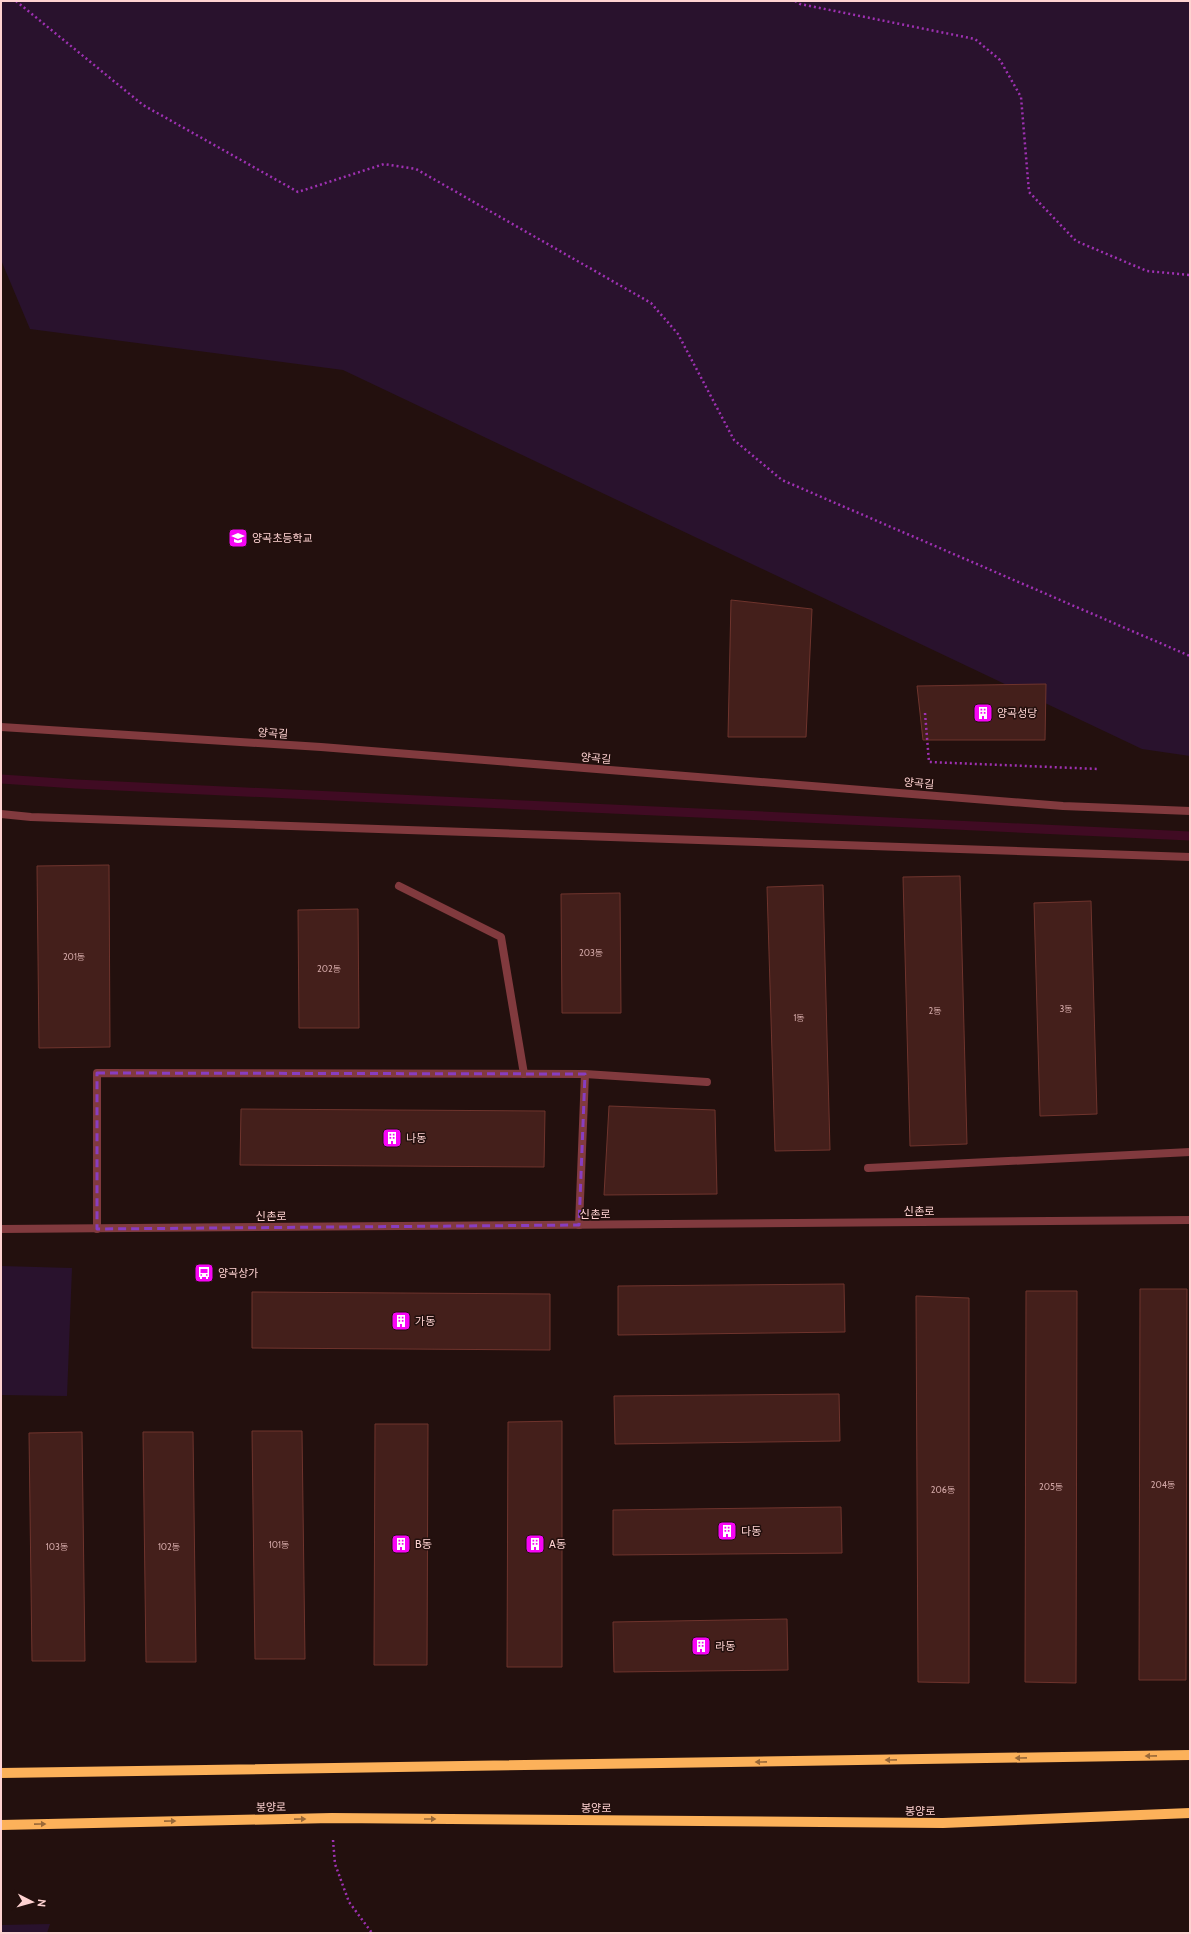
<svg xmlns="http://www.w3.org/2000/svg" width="1191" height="1934" font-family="Cabin,'Noto Sans KR',sans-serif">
	<rect width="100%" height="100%" fill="#23100e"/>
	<g fill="#29122d">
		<path d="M1 1H1190V756L1142 749 343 370 30 329 1 260Z"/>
		<path d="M1 1266 72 1268 67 1396 1 1395Z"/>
		<path d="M50 1924 47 1933H1V1925Z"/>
	</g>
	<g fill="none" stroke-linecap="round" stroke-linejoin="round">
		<path stroke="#400b23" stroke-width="9" d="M1 779 76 784 1190 836"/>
	</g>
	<g fill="#441f1b" stroke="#6f342d">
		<path d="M731 600 812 609 806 737H728Z"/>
		<path d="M1046 684 1045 740H923L917 686Z"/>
		<path d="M109 865 110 1047 39 1048 37 866Z"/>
		<path d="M960 876 967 1144 910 1146 903 877Z"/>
		<path d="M823 885 830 1150 775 1151 767 887Z"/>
		<path d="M620 893 621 1013H562L561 894Z"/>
		<path d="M1091 901 1097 1114 1040 1116 1034 903Z"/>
		<path d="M358 909 359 1028H299L298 910Z"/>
		<path d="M609 1106 715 1110 717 1194 604 1195Z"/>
		<path d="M241 1109 545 1111 544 1167 240 1165Z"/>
		<path d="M844 1284 845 1332 618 1335V1286Z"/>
		<path d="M1140 1289H1187L1186 1680H1139Z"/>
		<path d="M1026 1291H1077L1076 1683 1025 1682Z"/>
		<path d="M252 1292 550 1294V1350L252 1348Z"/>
		<path d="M916 1296 969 1298V1683L918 1682Z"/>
		<path d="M839 1394 840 1441 615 1444 614 1396Z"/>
		<path d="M562 1421V1667H507L508 1422Z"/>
		<path d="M375 1424H428L427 1665H374Z"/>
		<path d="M252 1431H302L305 1659H255Z"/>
		<path d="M82 1432 85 1661H32L29 1433Z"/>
		<path d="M143 1432H193L196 1662H146Z"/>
		<path d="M841 1507 842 1553 613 1555V1510Z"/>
		<path d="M787 1619 788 1670 614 1672 613 1622Z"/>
	</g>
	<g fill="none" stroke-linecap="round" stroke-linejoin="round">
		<g stroke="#9f31b3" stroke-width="2.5" stroke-dasharray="2 3" stroke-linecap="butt">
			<path d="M16 1 143 105 298 192 384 164 416 169 651 303 678 334 734 440 782 480 1190 656"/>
			<path d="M795 1 800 4 975 39 1000 60 1021 97 1029 192 1076 241 1147 271 1190 275"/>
			<path d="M925 713 929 762 1099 769"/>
			<path d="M333 1840 335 1864 349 1902 372 1933"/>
		</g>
		<g stroke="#813a3e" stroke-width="8">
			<path d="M1 727 321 747 1063 806 1190 811"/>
			<path d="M1 814 31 817 1190 857"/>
			<path d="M399 886 501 937 524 1074"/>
			<path d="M585 1074 707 1082"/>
			<path d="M868 1168 1190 1152"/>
			<path d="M1 1229 1190 1220"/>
			<path d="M97 1229V1073L585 1074 579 1225"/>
		</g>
		<g stroke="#fcb15a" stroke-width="10">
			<path d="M1 1773 1190 1755"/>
			<path d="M1 1825 332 1818 943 1823 1190 1813"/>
		</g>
	</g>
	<defs><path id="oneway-solid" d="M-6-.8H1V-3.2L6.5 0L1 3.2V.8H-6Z"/></defs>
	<g fill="#9a6938">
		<use href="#oneway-solid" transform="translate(1151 1756) rotate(179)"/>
		<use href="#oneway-solid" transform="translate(1021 1758) rotate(179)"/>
		<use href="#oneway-solid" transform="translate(891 1760) rotate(179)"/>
		<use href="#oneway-solid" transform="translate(761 1762) rotate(179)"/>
		<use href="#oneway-solid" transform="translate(300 1819) rotate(-1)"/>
		<use href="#oneway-solid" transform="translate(430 1819)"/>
		<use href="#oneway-solid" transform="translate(170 1821) rotate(-1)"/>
		<use href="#oneway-solid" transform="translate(40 1824) rotate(-1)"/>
	</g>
	<path fill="none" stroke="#883dc1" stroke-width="3" stroke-dasharray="8 5" stroke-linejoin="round" d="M97 1073 585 1074 579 1225 97 1229Z"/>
	<defs>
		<symbol id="school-square" viewBox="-11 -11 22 22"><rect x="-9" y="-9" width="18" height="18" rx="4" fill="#f705f5" stroke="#23100e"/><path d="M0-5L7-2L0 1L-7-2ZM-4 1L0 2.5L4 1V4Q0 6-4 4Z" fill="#fff"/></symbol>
		<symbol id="building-square" viewBox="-11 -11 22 22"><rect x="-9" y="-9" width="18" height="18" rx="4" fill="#f705f5" stroke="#23100e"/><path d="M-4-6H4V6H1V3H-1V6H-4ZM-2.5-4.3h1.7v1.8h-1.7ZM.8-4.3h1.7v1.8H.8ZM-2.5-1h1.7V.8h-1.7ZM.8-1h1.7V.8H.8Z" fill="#fff"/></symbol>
		<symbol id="bus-square" viewBox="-11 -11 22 22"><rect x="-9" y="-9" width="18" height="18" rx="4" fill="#f705f5" stroke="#23100e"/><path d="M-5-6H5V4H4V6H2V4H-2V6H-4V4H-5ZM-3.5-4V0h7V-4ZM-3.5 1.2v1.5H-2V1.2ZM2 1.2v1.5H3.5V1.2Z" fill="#fff"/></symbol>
	</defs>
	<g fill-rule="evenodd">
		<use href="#school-square" x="227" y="527" width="22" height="22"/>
		<use href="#building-square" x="972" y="702" width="22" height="22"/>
		<use href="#building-square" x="381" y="1127" width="22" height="22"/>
		<use href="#bus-square" x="193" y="1262" width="22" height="22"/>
		<use href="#building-square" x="390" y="1310" width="22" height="22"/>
		<use href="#building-square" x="716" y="1520" width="22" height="22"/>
		<use href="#building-square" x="390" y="1533" width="22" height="22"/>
		<use href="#building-square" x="524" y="1533" width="22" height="22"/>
		<use href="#building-square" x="690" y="1635" width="22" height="22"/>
	</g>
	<g text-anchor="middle" stroke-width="3" stroke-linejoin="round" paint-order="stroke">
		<g font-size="9" fill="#d0a5a4">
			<text x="591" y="956">203동</text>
			<text x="74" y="960">201동</text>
			<text x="329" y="972">202동</text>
			<text x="1066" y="1012">3동</text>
			<text x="935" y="1014">2동</text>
			<text x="799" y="1021">1동</text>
			<text x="1163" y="1488">204동</text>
			<text x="1051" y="1490">205동</text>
			<text x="943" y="1493">206동</text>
			<text x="279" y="1548">101동</text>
			<text x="57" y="1550">103동</text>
			<text x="169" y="1550">102동</text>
		</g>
		<g font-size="11" fill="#fed2d1" stroke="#23100e" text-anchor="start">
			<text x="252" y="542">양곡초등학교</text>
			<text x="997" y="717">양곡성당</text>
			<text x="406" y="1142">나동</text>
			<text x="218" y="1277">양곡상가</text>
			<text x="415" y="1325">가동</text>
			<text x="741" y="1535">다동</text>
			<text x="415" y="1548">B동</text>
			<text x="549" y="1548">A동</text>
			<text x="715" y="1650">라동</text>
		</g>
		<g font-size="11" fill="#fed2d1" stroke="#23100e">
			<text transform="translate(273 733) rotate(4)" y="4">양곡길</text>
			<text transform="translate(596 758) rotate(5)" y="4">양곡길</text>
			<text transform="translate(919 783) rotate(5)" y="4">양곡길</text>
			<text x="919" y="1215">신촌로</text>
			<text x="595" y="1218">신촌로</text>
			<text x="271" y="1220">신촌로</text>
			<text transform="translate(271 1807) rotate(-1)" y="4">봉양로</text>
			<text x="596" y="1812">봉양로</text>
			<text x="920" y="1815">봉양로</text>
		</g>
	</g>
	<rect width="1191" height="1934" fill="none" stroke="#fed2d1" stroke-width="4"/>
	<g transform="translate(32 1902) rotate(96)" stroke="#23100e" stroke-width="3" paint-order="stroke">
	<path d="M0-3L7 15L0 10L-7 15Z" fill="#fed2d1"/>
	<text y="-6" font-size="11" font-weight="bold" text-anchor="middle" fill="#fed2d1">N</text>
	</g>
</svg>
